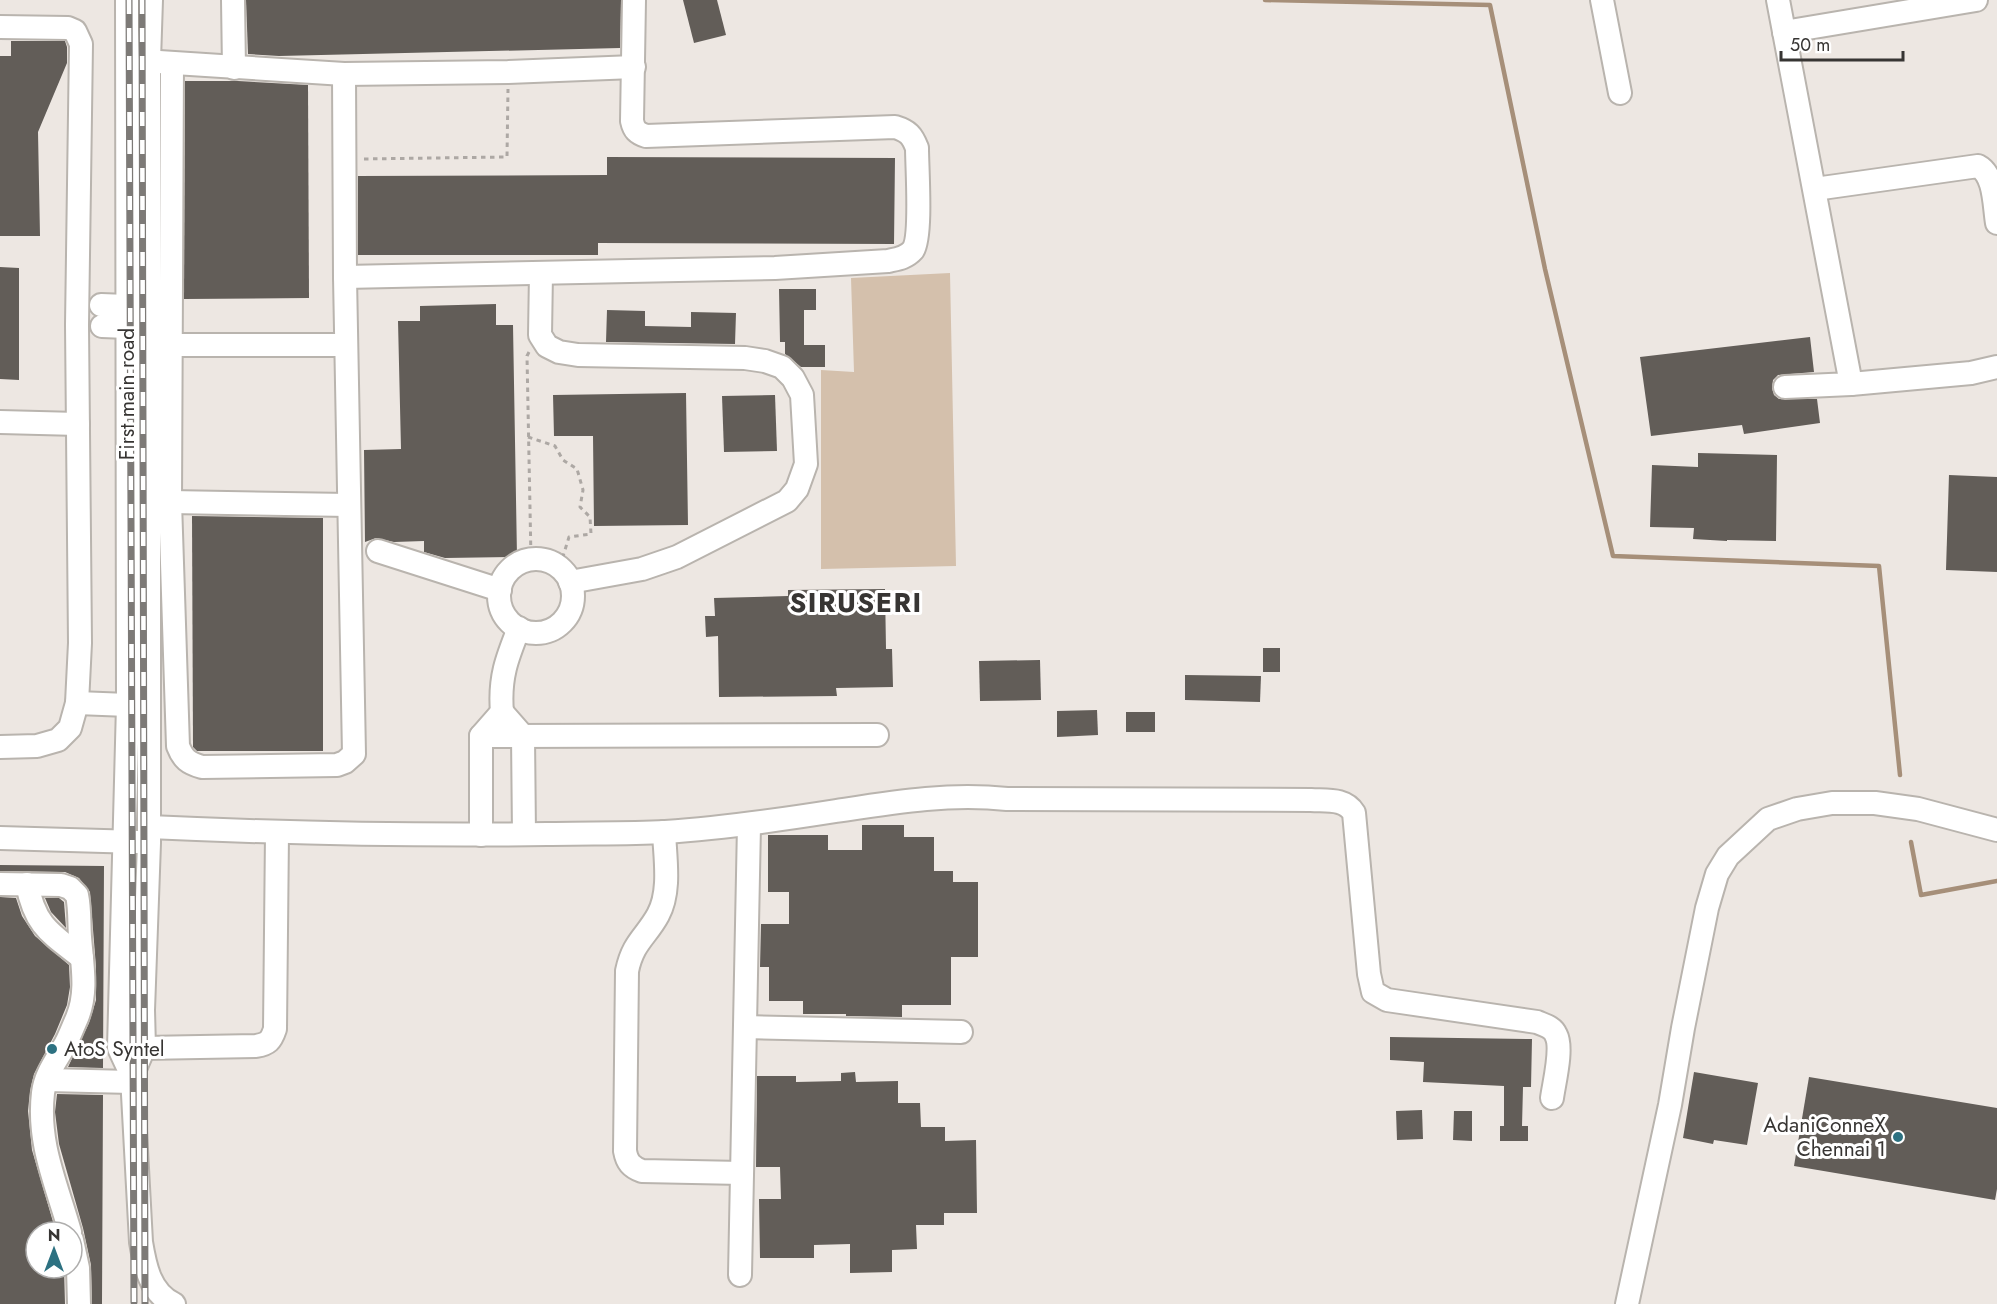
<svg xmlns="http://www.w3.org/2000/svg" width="1997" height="1304" font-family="Jost,sans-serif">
	<rect width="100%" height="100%" fill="#ede7e2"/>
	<path fill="#d4c0ac" d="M950 273 956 566 821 569V370L854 372 851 278Z"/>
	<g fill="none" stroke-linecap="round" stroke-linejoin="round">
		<g stroke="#a68f79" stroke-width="4.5">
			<path d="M1265 0 1490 5 1545 269 1613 556 1879 566 1900 775"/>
			<path d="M1911 842 1921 895 1997 881"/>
		</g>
	</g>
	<g fill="#625d58">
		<path d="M246 0H621L620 48 279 56 248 54Z"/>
		<path d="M683 0H717L726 35 694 43Z"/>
		<path d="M11 41H65L67 47V63L38 132 40 236H0V56H11Z"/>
		<path d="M185 81H238L308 85 309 298 184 299Z"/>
		<path d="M607 157 895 158 894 244 598 243V255H358V176L607 175Z"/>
		<path d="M0 267 19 268V380L0 379Z"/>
		<path d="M779 289H816V310H804V345H825V367H801L785 354V342H780Z"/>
		<path d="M496 304V325H513L517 557 445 558 424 552V541L394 542 376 538 365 542 364 450 401 449 398 321H420V306Z"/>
		<path d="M607 310 645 311V326L691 327V312L736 313 735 344 606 342Z"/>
		<path d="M1810 337 1814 372 1778 375 1773 380 1772 388 1774 395 1779 399H1817L1820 423 1744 434 1742 425 1651 436 1640 357Z"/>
		<path d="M686 393 688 525 594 526 593 436H554L553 395Z"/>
		<path d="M775 395 777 451 724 452 722 396Z"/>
		<path d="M1698 453 1777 455 1776 541 1727 540V541L1693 539 1694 528 1650 527 1652 465 1698 467Z"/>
		<path d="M1949 475 1997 477V572L1946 570Z"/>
		<path d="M192 516 323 518V751H197L193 747Z"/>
		<path d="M885 589 886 649H892L893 687 836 688 837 696 719 697 718 636 706 637 705 616H715L714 598 788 596V590Z"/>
		<rect x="1263" y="648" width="17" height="24"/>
		<path d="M1040 660 1041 700 980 701 979 661Z"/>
		<path d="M1185 675 1261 676 1260 702 1185 700Z"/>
		<path d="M1097 710 1098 735 1057 737V711Z"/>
		<rect x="1126" y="712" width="29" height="20"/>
		<path d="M862 825H904V837H934V871H953V882H978V957H951V1005H902V1017L846 1016V1014H803V1001H769V967H760L761 924H789V892H768V835H828V850H862Z"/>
		<path d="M0 865 104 866 103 1068 68 1067 89 1023 96 1000V967L90 892 79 878 65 872 0 871Z"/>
		<path d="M0 897 16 898 22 916 35 936 69 965 70 987 67 1005 55 1034 34 1074 30 1091 28 1111 32 1150 56 1232H36V1268H64L65 1304H0Z"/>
		<path d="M45 898H59L64 902 66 928 51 912Z"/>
		<path d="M1390 1037 1532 1039 1531 1087H1523L1522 1126H1528V1141H1500V1126H1504V1086L1423 1082 1424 1062 1390 1060Z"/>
		<path d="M855 1072 856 1082 898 1081V1103H920L921 1127H945V1141L976 1140 977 1213H944V1225H916L917 1249 892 1250V1272L850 1273V1244L814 1245V1258H760L759 1199H781L780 1167H756L757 1076H796V1082L841 1081V1073Z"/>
		<path d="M1694 1072 1758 1083 1747 1145 1714 1140 1713 1144 1683 1138Z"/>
		<path d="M1809 1077 1997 1108V1189L1995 1200 1794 1166Z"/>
		<path d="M57 1094 103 1095 102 1304H92L91 1265 83 1228 59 1144 55 1112Z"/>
		<path d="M1422 1110 1423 1139 1397 1140 1396 1111Z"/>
		<path d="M1454 1111H1472V1141L1453 1140Z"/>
	</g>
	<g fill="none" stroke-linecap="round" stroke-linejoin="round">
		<defs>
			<g id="minor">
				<path d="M127 0 128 705 119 1048 132 1076 141 1242C145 1266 150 1293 174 1304"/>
				<path d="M233 0 234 68"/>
				<path d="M1602 0 1620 93"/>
				<path d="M1778 0 1851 384 1785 387"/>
				<path d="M0 27 68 28 75 31 81 44 77 325 80 643 77 703 70 728 58 740 37 746 0 747"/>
				<path d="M1784 32 1976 0"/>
				<path d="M159 62 344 74 508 72 634 67"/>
				<path d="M172 64 170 502 178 746C183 759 188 763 202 767L337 765 345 762 354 754 345 277 344 74"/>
				<path d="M1815 189 1978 166C1995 175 1994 205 1997 223"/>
				<path d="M541 273 540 335 547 346 559 352 578 355 745 358 765 361 782 367 793 378 802 395 806 464 797 489 787 501 677 557 642 569 570 582"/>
				<path d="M345 277 775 268 888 261C897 259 906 258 913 250 922 236 917 168 917 148 912 135 908 131 895 127L646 136C637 133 634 130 632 121L634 0"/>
				<path d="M101 305 127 306"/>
				<path d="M102 326 127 327"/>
				<path d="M172 345H346"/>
				<path d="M1851 384 1971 373 1997 367"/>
				<path d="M0 422 78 424"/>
				<path d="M170 502 349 505"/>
				<path d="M378 551 500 590"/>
				<circle cx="536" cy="596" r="37"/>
				<path d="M77 703 128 705"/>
				<path d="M502 712C499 678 507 658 519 628"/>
				<path d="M481 736 877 735"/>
				<path d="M149 827C281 833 414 836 547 834 586 833 626 834 665 832 723 828 779 820 836 811 895 802 948 793 1007 799L1311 800C1327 801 1345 798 1354 813L1369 974 1373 992 1387 1000 1537 1022C1544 1025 1553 1027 1556 1035 1563 1048 1554 1083 1552 1098"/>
				<path d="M664 832C665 858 671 891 658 915 646 937 633 942 627 971L625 1151C627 1162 631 1167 642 1171L742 1173"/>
				<path d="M481 835V736L502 712 523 736 524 834"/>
				<path d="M0 838 138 842"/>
				<path d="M0 884 61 885 70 888 77 895C80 909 79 923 80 937 82 964 88 992 77 1018 73 1027 70 1035 66 1043 57 1060 45 1074 43 1093 37 1144 57 1185 70 1232"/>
				<path d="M27 884C35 926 50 933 82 958"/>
				<path d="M745 1027 961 1032"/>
				<path d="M144 1048 256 1046C268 1044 271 1041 275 1029L277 833"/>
				<path d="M132 1076 144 1048 143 1010 149 843V60L151 0"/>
				<path d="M47 1080 132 1082"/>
				<path d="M72 1240 78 1268 79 1304"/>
				<path d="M740 1275 749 825"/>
				<path d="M1627 1304 1670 1105 1683 1028 1707 908 1717 874 1728 856 1768 819 1797 809 1832 803H1875L1918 809 1997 830"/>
			</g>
		</defs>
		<use href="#minor" stroke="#b9b4ae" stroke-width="26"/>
		<g stroke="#ada8a4" stroke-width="3" stroke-dasharray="4.5 4.5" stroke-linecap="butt">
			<path d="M364 159 507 157 508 89"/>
			<path d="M529 352 527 356 531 559"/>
			<path d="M528 437 555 446 563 460 577 469 583 490 580 507 590 517 591 534 569 537 560 566"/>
		</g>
		<use href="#minor" stroke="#fff" stroke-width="22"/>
		<defs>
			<g id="rail">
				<path d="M129 0 134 1302"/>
				<path d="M142 0 145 1304"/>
			</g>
		</defs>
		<use href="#rail" stroke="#7d7a77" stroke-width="7"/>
		<use href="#rail" stroke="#fff" stroke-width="4.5" stroke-dasharray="14" stroke-linecap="butt"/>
	</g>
	<g fill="#2d7181" stroke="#fff" stroke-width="2">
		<circle cx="52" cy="1049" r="6"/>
		<circle cx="1898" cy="1137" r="6"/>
	</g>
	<g text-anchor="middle" stroke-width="6" stroke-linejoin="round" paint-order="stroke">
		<g font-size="21" fill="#373533" stroke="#fff">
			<text transform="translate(127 394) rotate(-90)" y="7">First main road</text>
		</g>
		<g font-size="21" fill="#373533" stroke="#fff" text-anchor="start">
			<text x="64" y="1056">AtoS Syntel</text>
			<text x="1886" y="1132" text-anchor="end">AdaniConneX<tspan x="1886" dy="24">Chennai 1</tspan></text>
		</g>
		<g font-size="27" font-weight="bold" letter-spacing="1.5" fill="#373533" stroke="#fff">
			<text x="856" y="612">SIRUSERI</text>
		</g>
	</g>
	<g transform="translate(54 1250)"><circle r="28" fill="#ffffff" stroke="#afaead" stroke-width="1.5"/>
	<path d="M0-4.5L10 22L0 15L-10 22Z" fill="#2d7181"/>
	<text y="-9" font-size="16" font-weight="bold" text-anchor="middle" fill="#373533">N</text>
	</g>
	<path d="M1781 51v9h122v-9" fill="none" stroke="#373533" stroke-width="3"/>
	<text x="1790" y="51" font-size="18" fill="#373533" stroke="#ffffff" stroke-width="4.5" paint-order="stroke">50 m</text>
</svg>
